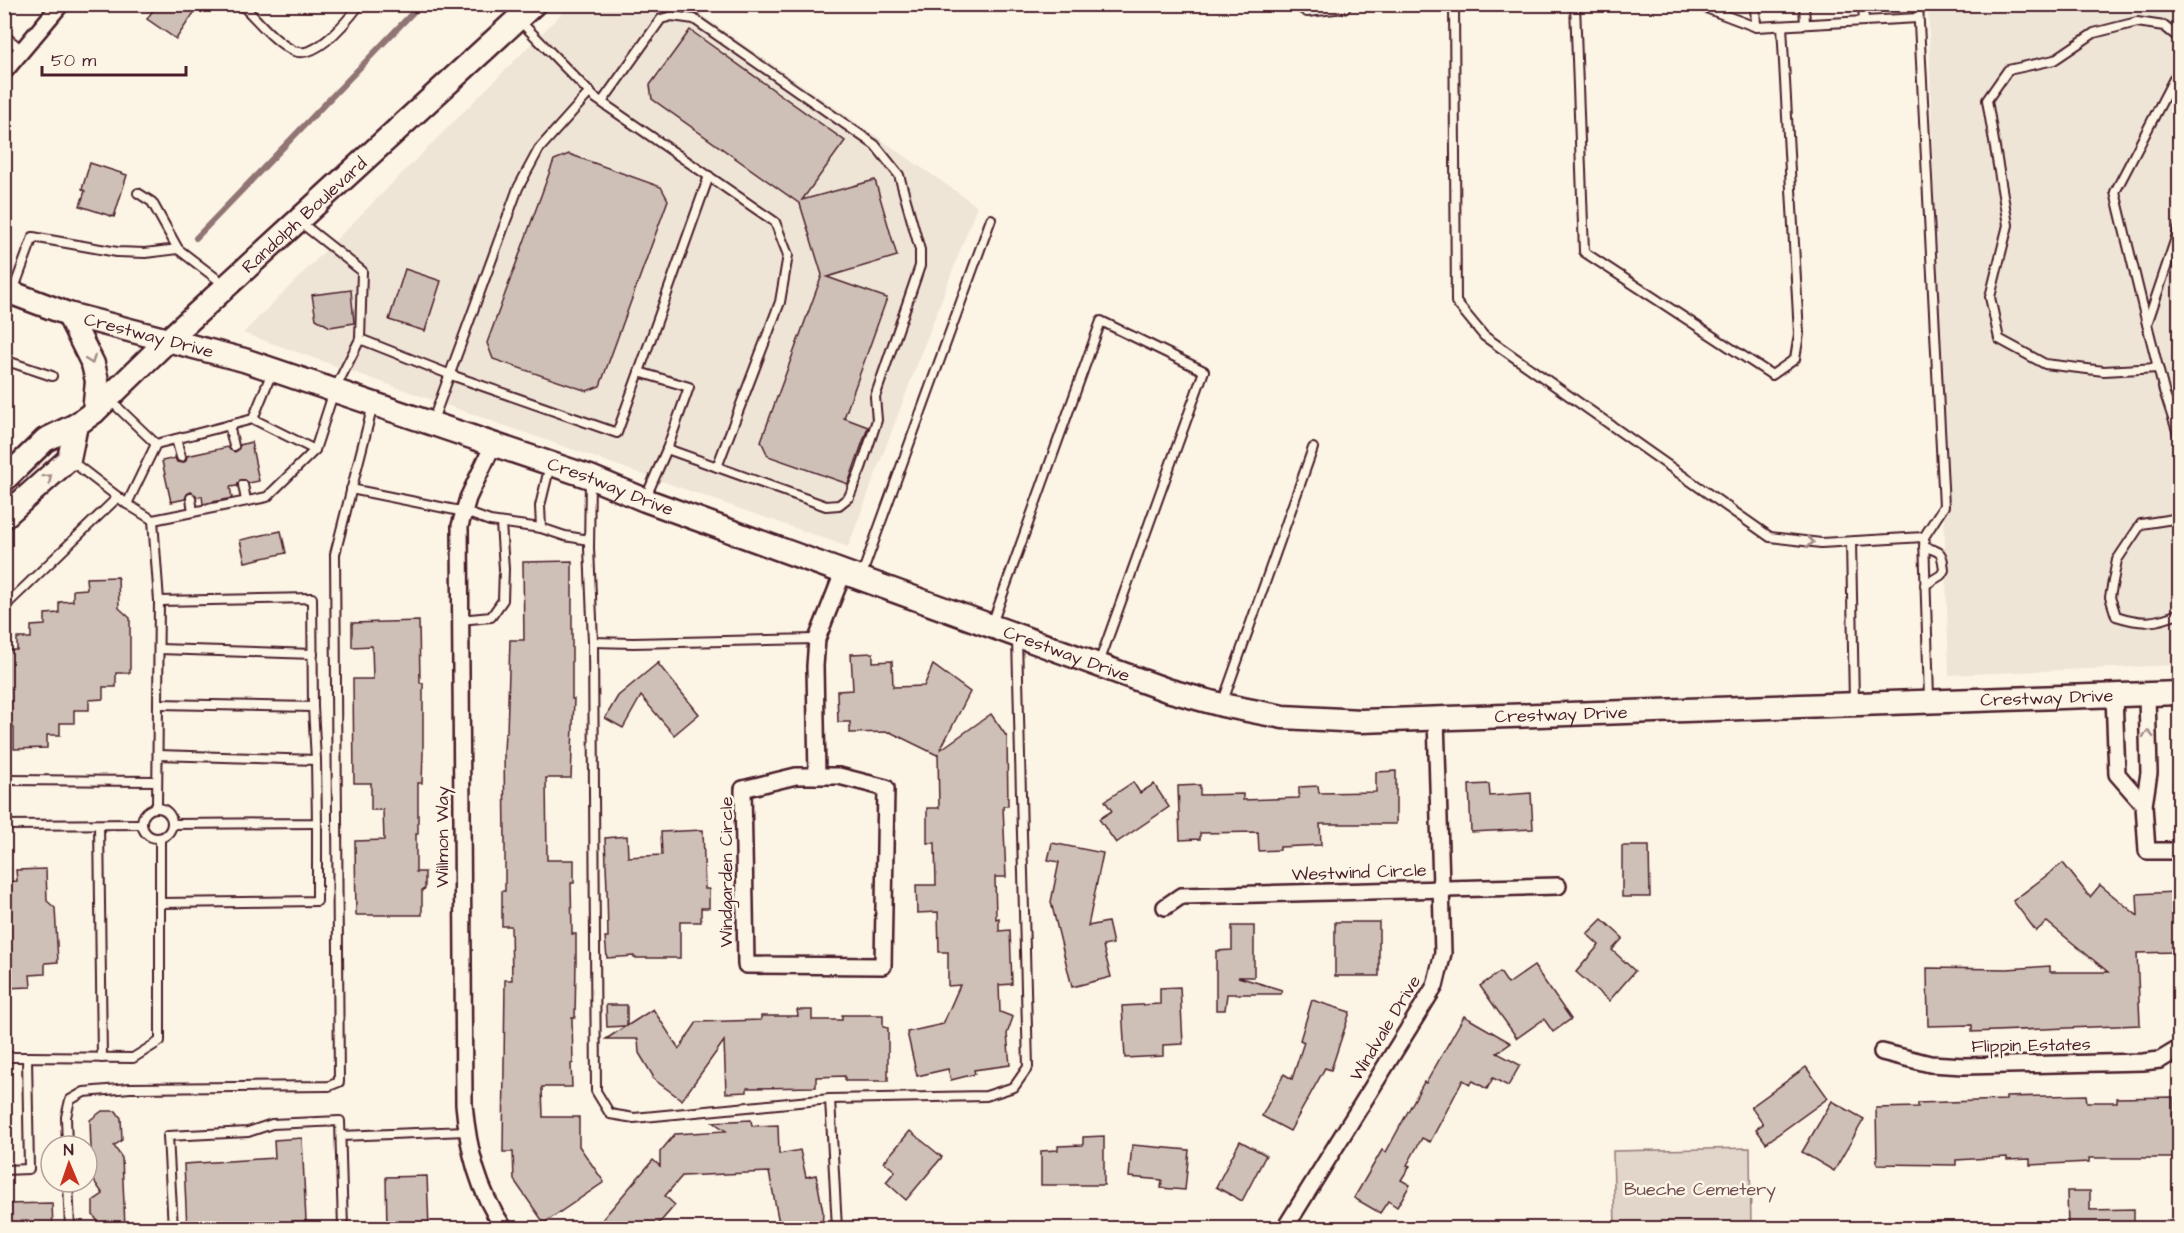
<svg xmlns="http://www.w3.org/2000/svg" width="2184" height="1233" font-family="'Architects Daughter',sans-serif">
	<rect width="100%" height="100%" fill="#fcf5e5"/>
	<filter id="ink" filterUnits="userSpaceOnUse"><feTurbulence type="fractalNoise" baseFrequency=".0167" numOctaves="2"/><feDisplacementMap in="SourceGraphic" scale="12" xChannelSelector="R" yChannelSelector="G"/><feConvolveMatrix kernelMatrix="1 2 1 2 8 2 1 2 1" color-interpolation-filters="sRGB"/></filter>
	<g filter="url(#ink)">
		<g fill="#eee5d7">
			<path d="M1996 4 2179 5V665L1949 675 1928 6Z"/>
			<path d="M570 5H687L977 206 848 547 243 333Z"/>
		</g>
		<path fill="#e2d5ca" stroke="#967a7a" stroke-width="1.5" d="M1750 1148 1751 1228H1615L1613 1151Z"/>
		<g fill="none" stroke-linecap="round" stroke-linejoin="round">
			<path stroke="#917474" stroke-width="6" d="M196 238 421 4"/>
		</g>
		<g fill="#cfc0b7" stroke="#4a1f2b" stroke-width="1.5">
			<path d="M157 4H200L176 39 147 19Z"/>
			<path d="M690 30 845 141 802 200 875 180 897 256 827 277 887 298 844 418 868 427 848 484 768 456 761 441 822 275 800 204 652 99 650 85Z"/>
			<path d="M569 154 661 187 668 200 600 386 587 391 493 359 487 343 554 160Z"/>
			<path d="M90 163 127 175 114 217 80 206 85 191 82 189Z"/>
			<path d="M405 269 441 281 425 331 389 320Z"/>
			<path d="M351 290 354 323 330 327 316 319 312 295Z"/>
			<path d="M251 442 259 481 249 483 245 480H240L237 486 230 487 232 498 203 504 202 496 197 497 191 492 187 494 185 499 171 502 162 461 175 458 177 462 182 463 186 461 187 456 228 447 230 450 235 452 238 450 240 445Z"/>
			<path d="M281 531 286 553 245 562 240 540Z"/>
			<path d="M572 561V699H574L571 778H546L547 860H574V883H571L572 934H576V960L575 1018H572L573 1063 571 1064 572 1087H542L543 1117H579V1146L604 1182 544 1223 514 1180 513 1152H503L505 980H512L511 926H502V891H505V840L504 751 505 733H507L510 640H524L523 562Z"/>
			<path d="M118 577 119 608 130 618V673H116V687H103V699L89 700V710H74V723H60V735H47V748L14 749V728L5 720 4 650H17V638H31V626L45 625V614L59 613V602L73 601V590L87 589 86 578Z"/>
			<path d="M419 621 420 683H423V753L422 783H418V834H416V872H425V889L422 890V915H356L355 841 384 840 383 810H371V783H354L353 679H373L372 646 352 647V623Z"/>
			<path d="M873 653V662L892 661 893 687 924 686 933 665 970 692 940 750 991 714 1007 737 1008 806H1003L1006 877H995L996 919 999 918V931L1010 930 1012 984 999 985 1000 1012 1013 1017 1007 1034 1010 1065 974 1070 975 1074 951 1080 948 1069 917 1076 907 1032 943 1024 960 985 948 986V952H939L938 912 917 913 916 885H936L935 843H927V808H939L938 753 937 755 890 732 850 733V722H838L837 691 853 690 851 654Z"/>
			<path d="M659 662V665L699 714 674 735 641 696 623 728 605 718 618 696Z"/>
			<path d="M1396 771V824H1320L1321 845 1280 847V850L1259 851 1258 832 1200 833V839L1180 840 1178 786 1200 785V795L1243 794V800L1299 798V787L1318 786 1319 793 1376 792V772Z"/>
			<path d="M1133 782 1140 793 1154 784 1169 807 1116 843 1099 819 1112 811 1105 801Z"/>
			<path d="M1489 784 1490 796 1531 793 1533 829 1471 832 1469 785Z"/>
			<path d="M703 830 705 889H709V908H701V922H680V958H634V956L607 958 605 937H608L607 890 605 838 627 836 628 857 662 855 661 832Z"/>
			<path d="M1052 843 1103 853 1088 926 1108 922 1113 944 1103 946 1111 977 1072 987 1051 902 1059 862 1048 860Z"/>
			<path d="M1622 846H1649L1650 897H1622Z"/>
			<path d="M2063 863 2090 897 2100 885 2138 916 2137 894 2174 892 2176 952 2137 953 2140 1025 1972 1032V1025L1928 1026 1927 968 2007 969 2050 966V972H2108L2047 922 2036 931 2013 901Z"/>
			<path d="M46 869 47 901 55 908 58 962 45 963V974L30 975 31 987 4 988V882L17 881 16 870Z"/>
			<path d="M1602 919 1623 938 1612 950 1635 971 1609 1001 1576 972 1599 945 1587 934Z"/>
			<rect x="1335" y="922" width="44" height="54"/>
			<path d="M1232 926H1254V977H1238L1282 990 1281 994H1227L1225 1010H1216V951L1232 950Z"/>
			<path d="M1534 966 1571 1019 1553 1032 1544 1019 1517 1038 1480 986 1500 972 1508 984Z"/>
			<path d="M1180 987 1183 1044 1163 1045V1056L1125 1058 1122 1006 1160 1004V988Z"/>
			<path d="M1312 1000 1350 1012 1331 1070 1325 1068 1290 1131 1262 1116 1284 1074 1292 1079 1304 1042 1300 1040Z"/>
			<path d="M606 1005H627V1026L653 1009 679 1049 697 1022 761 1020V1016H798L797 1010H812V1020H842V1015H883V1027L888 1028V1081H845V1076L816 1077V1087L747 1088V1092L726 1093 724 1041 682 1100 652 1078 653 1076 639 1053 638 1039H606L626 1026 607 1027Z"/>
			<path d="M1464 1016 1511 1043 1497 1053 1520 1065 1508 1086 1493 1078 1487 1089 1473 1081 1470 1084 1463 1080 1430 1142 1422 1138 1407 1165 1410 1166 1401 1180 1410 1185 1397 1207 1388 1201 1380 1213 1354 1198 1382 1150 1386 1152 1424 1082 1426 1083Z"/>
			<path d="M1806 1067 1828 1098 1766 1143 1756 1129 1763 1124 1751 1107Z"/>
			<path d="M2086 1095 2087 1102H2117V1098L2173 1097 2174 1158H2089V1162L2030 1165V1159L2007 1160V1157L1956 1160V1165L1877 1164 1876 1108 1918 1107V1103L2006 1100V1097Z"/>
			<path d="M1832 1101 1864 1119 1834 1171 1802 1152Z"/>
			<path d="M102 1111H116L121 1118 122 1140 114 1146 122 1158 125 1228H103L93 1215V1201L103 1194 92 1178 90 1120Z"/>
			<path d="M751 1120 752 1126 778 1125 779 1154 800 1150 806 1177 816 1175 823 1212 822 1228H780L769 1172 682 1176 665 1196 675 1205 655 1228H595L653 1160 660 1166V1152L675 1134 726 1131 713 1122Z"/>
			<path d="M910 1131 942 1157 906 1200 886 1182 895 1171 884 1162Z"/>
			<path d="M1104 1136V1185H1041V1151L1058 1150V1146L1083 1145V1137Z"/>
			<path d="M302 1138 306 1221H294V1228H187L184 1164 275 1158 274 1140Z"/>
			<path d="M1240 1141 1266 1155 1242 1201 1216 1187Z"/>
			<path d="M1132 1145 1189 1150 1185 1190 1161 1188 1162 1180 1129 1177Z"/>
			<path d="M427 1176 429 1228H387L386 1177Z"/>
			<path d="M2067 1191H2090V1210L2134 1209V1228H2068Z"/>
			<path d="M52 1203 53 1228H4V1204Z"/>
		</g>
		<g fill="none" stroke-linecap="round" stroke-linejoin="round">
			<defs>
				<g id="lane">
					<path d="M241 4C257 19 274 42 294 51 316 60 348 20 360 4"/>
					<path d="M1294 4 1307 12 1345 8 1348 4"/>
					<path d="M1454 4 1456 302 1484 336 1770 537 1821 543 1924 537"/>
					<path d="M1575 4 1584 252 1772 375 1795 359 1799 334 1782 26"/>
					<path d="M1695 4 1756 27"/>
					<path d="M1755 4 1756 27 1918 18"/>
					<path d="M1804 4 1805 24"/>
					<path d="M1863 4 1864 21"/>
					<path d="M1918 4 1944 506 1924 537 1929 698"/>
					<path d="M519 20 594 97 775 222 788 255 780 302 717 467"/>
					<path d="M4 35 22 50"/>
					<path d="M602 102 661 19 672 16 694 19 875 145 899 175 920 250V266L875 397 877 420 861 468 849 497 839 505 826 506 667 449 645 499"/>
					<path d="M138 193 152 202 178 249 225 285"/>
					<path d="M300 222 362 271 360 339 451 375 617 433 639 372 689 387 667 449"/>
					<path d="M2180 226 2147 324 2164 391 2180 440"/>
					<path d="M13 291 33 237 117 252 145 253 178 249"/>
					<path d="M2147 324 2115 192 2180 67"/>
					<path d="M4 360 52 376"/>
					<path d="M2158 368 2104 371 2045 364 1999 339 1990 297 2008 225 1987 100 2008 70 2054 60 2094 33 2137 22 2164 26 2180 39"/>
					<path d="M639 372 709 176"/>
					<path d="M109 399 156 444 253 419 272 372"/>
					<path d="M253 419 315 450"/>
					<path d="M433 420 518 188 539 149 590 92"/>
					<path d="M229 425 234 446"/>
					<path d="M176 439 181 457"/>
					<path d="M70 460 127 504 153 520 267 497 315 450 334 391 360 339"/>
					<path d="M550 465 540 506 541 528 565 536 589 540"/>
					<path d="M590 480 589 548 593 642 596 1091 610 1114 634 1118 830 1099 986 1096 1014 1087 1028 1067 1017 639"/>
					<path d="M243 485 246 500"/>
					<path d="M351 489 465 512 490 521 541 528"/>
					<path d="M191 498 193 512"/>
					<path d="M127 504 156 444"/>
					<path d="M2180 518 2141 524 2117 560 2110 597 2116 616C2141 624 2155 624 2180 613"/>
					<path d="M153 520 159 601 312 598 313 707 316 760 158 755"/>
					<path d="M1851 542 1854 702"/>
					<path d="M1924 547C1942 552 1942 552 1944 570L1941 575 1925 585"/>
					<path d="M861 577 991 219"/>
					<path d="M4 607 118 497"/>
					<path d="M460 620 491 617 503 600 504 569 501 523"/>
					<path d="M992 624 1101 321 1204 371 1099 663"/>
					<path d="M593 642 633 643 817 639"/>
					<path d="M159 649 313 654"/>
					<path d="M158 704 313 707"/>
					<path d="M1222 704 1313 448"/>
					<path d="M4 780 157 781"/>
					<path d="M157 807 159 601"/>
					<circle cx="157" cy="823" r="15"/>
					<path d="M172 824 317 823 316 760"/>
					<path d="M4 825 142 824"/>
					<path d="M99 825 102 1058"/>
					<path d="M160 903 317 901V823"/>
					<path d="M4 1057H27"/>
					<path d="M830 1099 837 1228"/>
					<path d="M341 1136 466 1131"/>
					<path d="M67 1146 66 1117 70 1100 84 1092 130 1088 329 1086 339 1082 335 554 373 405"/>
					<path d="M4 1170 29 1169 27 1057 133 1058 160 1041V838"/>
					<path d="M68 1182 70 1228"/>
					<path d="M173 1228 168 1136 248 1132 272 1124 340 1121 343 1228"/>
				</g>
				<g id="street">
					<path d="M4 72 61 4"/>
					<path d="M493 445 468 498 460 526 464 1104C468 1149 478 1191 504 1228"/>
					<path d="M2147 695 2149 773 2144 805 2147 851H2180"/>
					<path d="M2114 696 2117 774 2144 805"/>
					<path d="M796 776H839L886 788 883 966 746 965 743 789Z"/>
					<path d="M817 776 815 666 817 639 843 573"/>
					<path d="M1165 907 1181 896 1558 886"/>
					<path d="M1882 1052 1930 1064 1964 1066 2143 1062 2160 1060 2180 1048"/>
					<path d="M1285 1228 1435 986 1443 953 1436 718"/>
				</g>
				<g id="secondary">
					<path id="s1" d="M4 290 68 314 244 360 590 477 645 500 1167 690 1222 705 1283 717 1361 721 2180 693"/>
					<path d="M68 314 93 364 97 381 94 412"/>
					<path id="s2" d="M4 480 45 440 76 425 94 412 169 339 534 4"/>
					<path d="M4 517 69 459 76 425"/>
				</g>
			</defs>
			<use href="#lane" stroke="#4a1f2b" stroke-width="12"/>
			<use href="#street" stroke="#4a1f2b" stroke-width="20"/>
			<use href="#secondary" stroke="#4a1f2b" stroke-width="27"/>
			<use href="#lane" stroke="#fcf5e5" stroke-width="8"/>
			<use href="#street" stroke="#fcf5e5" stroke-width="15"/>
			<use href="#secondary" stroke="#fcf5e5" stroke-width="22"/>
		</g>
		<defs><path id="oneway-chevron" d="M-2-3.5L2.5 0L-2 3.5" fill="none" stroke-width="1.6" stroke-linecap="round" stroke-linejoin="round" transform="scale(1.5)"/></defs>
		<g stroke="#a38a88">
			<use href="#oneway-chevron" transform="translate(91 360) rotate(70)"/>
			<use href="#oneway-chevron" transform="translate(48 478) rotate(-42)"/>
			<use href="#oneway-chevron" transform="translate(1810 542) rotate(7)"/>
			<use href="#oneway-chevron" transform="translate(2148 734) rotate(-91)"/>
		</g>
	</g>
	<g text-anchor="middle" stroke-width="5" stroke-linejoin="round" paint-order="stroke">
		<g font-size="18" fill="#4a1f2b" stroke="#fcf5e5">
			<text dy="6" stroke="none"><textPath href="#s2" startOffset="402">Randolph Boulevard</textPath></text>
			<text dy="6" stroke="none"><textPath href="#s1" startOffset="152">Crestway Drive</textPath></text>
			<text dy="6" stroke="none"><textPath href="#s1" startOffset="638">Crestway Drive</textPath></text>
			<text dy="6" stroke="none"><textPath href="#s1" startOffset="1124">Crestway Drive</textPath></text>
			<text dy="6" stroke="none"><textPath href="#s1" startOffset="2114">Crestway Drive</textPath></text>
			<text dy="6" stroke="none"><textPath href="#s1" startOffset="1628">Crestway Drive</textPath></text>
			<text transform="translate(442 837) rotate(-90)" y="6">Willmon Way</text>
			<text transform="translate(726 872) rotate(-90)" y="6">Windgarden Circle</text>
			<text transform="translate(1359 872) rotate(-2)" y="6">Westwind Circle</text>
			<text transform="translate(1385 1028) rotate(-59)" y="6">Windvale Drive</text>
			<text transform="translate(2031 1045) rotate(-1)" y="6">Flippin Estates</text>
		</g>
		<g font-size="18" fill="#704c53" stroke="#fcf5e5">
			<text x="1700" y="1195">Bueche Cemetery</text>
		</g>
	</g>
	<rect width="2184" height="1233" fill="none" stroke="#fcf5e5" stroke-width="24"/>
	<rect x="12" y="12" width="2160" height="1209" fill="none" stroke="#4a1f2b" stroke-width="2" filter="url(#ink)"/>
	<g transform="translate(69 1164) rotate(358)"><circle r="28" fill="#fcf5e5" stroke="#b59f9b" stroke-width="1.5"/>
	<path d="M0-4.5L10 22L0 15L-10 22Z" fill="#c8321e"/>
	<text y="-9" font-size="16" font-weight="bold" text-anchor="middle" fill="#4a1f2b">N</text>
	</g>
	<path d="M42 66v9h144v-9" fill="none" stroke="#4a1f2b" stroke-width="3"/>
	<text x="51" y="66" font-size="18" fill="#4a1f2b" stroke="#fcf5e5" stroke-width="4.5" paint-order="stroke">50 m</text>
</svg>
